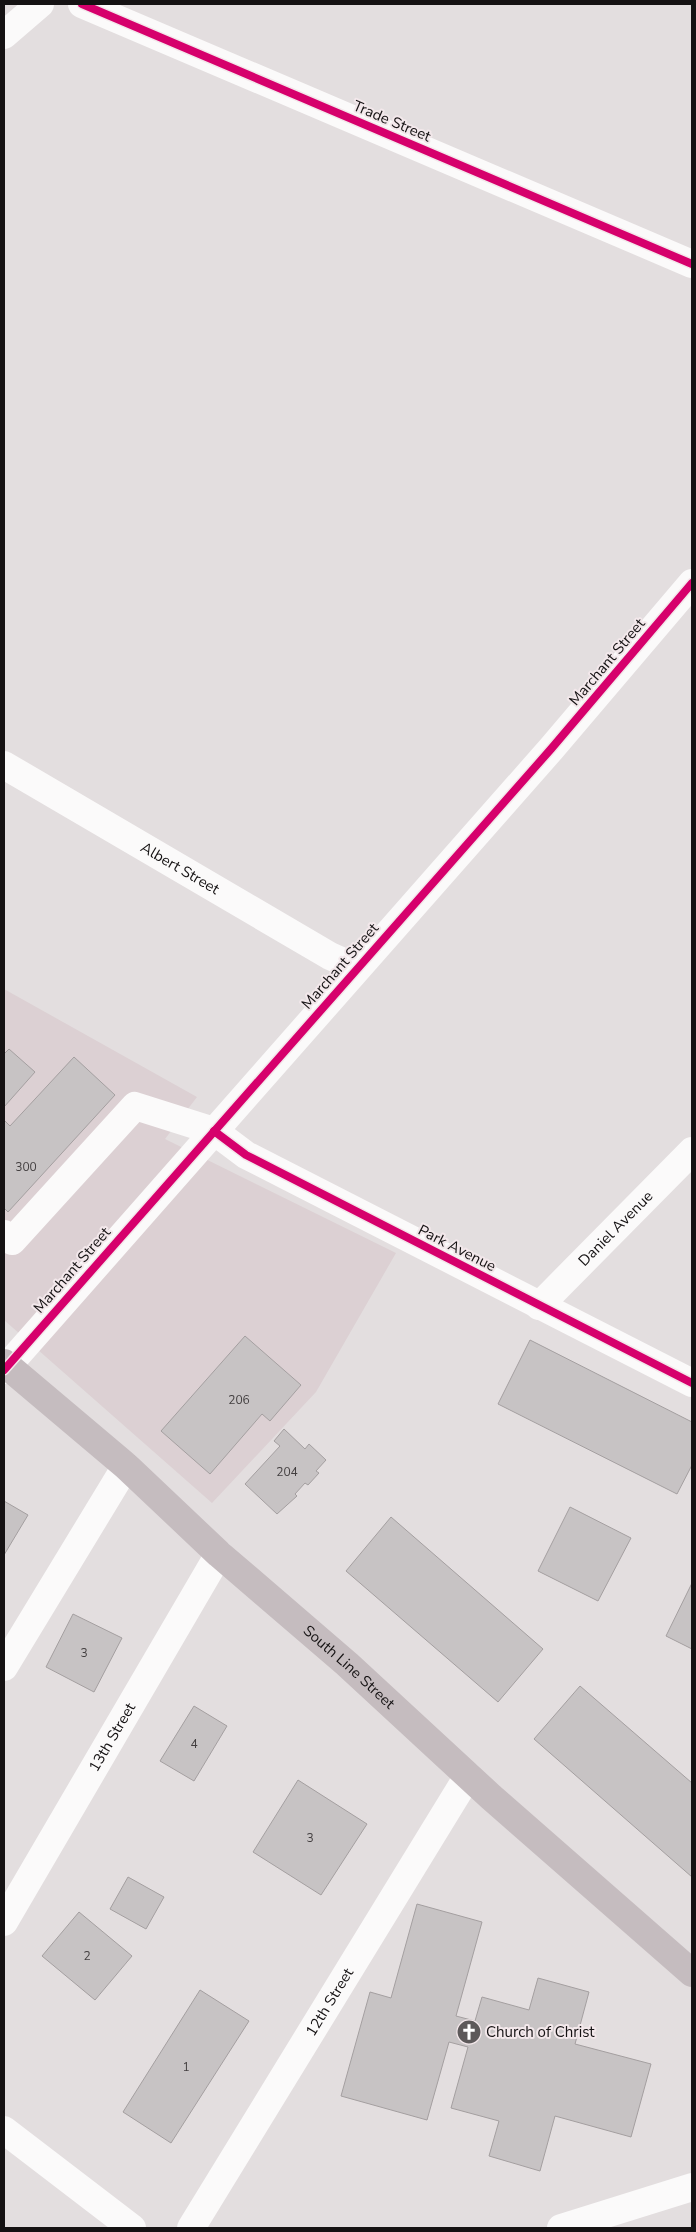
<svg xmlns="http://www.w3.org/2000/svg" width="696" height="2232" font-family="'Nunito Sans',sans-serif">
	<rect width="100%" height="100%" fill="#e3dedf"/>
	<path fill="#dcd0d3" d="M4 989 197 1097 165 1139 396 1253 316 1392 212 1503 4 1320Z"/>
	<g fill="#c7c3c4" stroke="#a49fa0">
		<path d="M9 1049 35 1072 4 1107V1054Z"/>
		<path d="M74 1057 115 1095 8 1212 4 1208V1120L10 1126Z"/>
		<path d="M245 1336 301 1385 270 1421 262 1414 210 1474 161 1431Z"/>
		<path d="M530 1340 692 1422V1465L677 1494 498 1404Z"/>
		<path d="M284 1429 305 1449 309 1444 326 1460 316 1471 319 1473 308 1485 305 1483 295 1494 297 1496 277 1514 245 1484 280 1446 274 1441Z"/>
		<path d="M4 1501 28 1515 4 1555Z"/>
		<path d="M570 1507 631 1538 598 1601 538 1571Z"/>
		<path d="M391 1517 543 1649 498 1702 346 1571Z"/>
		<path d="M692 1583V1649L666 1636Z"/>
		<path d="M73 1614 122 1638 94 1692 46 1667Z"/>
		<path d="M580 1686 692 1783V1877L534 1739Z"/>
		<path d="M194 1706 227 1726 194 1781 160 1761Z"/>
		<path d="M298 1780 367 1824 321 1895 253 1852Z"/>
		<path d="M128 1877 164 1897 146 1929 110 1909Z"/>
		<path d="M417 1904 482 1922 456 2016 475 2021 482 1997 529 2010 538 1978 589 1992 575 2044 651 2064 631 2137 555 2116 540 2171 489 2156 499 2121 451 2108 468 2047 449 2042 427 2120 341 2096 370 1992 391 1998Z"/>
		<path d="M79 1912 132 1956 95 2000 42 1956Z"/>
		<path d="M200 1990 249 2021 171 2143 123 2112Z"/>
	</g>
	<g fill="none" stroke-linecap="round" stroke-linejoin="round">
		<g stroke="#fbfafa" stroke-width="28">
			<path d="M82 4 692 264"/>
			<path d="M4 35 40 4"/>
			<path id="s1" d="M4 765 330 956 357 968"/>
			<path d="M4 1234 12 1241 135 1106 214 1131 246 1155 692 1383"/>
			<path id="s2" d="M539 1306 692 1151"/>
			<path d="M4 1370 551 749 692 583"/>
			<path d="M4 1667 126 1466"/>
			<path id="s3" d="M4 1922 219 1554"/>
			<path d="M4 2130 132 2228"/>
			<path id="s4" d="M191 2228 468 1776"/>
			<path d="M561 2228 692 2187"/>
		</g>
		<path stroke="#c5bcbf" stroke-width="28" id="s5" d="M4 1363 126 1466 219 1554 347 1664 491 1797 692 1973"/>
		<defs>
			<g id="cycleway">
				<path d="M82 4 692 264"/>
				<path d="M214 1131 246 1155 692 1383"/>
				<path d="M4 1370 551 749 692 583"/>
			</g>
		</defs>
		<use href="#cycleway" stroke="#f3e8eb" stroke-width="11"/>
		<use href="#cycleway" stroke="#d6006c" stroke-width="8"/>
	</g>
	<defs>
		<symbol id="church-disc" viewBox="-11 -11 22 22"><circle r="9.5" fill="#5d595a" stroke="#f3e8eb"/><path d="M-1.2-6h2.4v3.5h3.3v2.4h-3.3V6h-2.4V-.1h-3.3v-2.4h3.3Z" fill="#fff"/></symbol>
	</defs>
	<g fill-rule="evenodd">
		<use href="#church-disc" x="455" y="2018" width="28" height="28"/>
	</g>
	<g text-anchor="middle" stroke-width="4" stroke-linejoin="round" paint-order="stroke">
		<g font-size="12" fill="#423e3f">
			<text x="26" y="1171">300</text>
			<text x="239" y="1404">206</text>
			<text x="287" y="1476">204</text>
			<text x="84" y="1657">3</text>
			<text x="194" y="1748">4</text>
			<text x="310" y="1842">3</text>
			<text x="87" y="1960">2</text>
			<text x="186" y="2071">1</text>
		</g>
		<g font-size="15" fill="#151213" stroke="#f3e8eb">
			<text transform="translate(392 121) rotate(23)" y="5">Trade Street</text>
			<text transform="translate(607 662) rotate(-50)" y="5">Marchant Street</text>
			<text dy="5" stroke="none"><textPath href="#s1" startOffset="204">Albert Street</textPath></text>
			<text transform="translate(340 966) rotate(-49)" y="5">Marchant Street</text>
			<text dy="5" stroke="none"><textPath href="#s2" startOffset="109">Daniel Avenue</textPath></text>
			<text transform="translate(457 1248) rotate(27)" y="5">Park Avenue</text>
			<text transform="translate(72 1270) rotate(-49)" y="5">Marchant Street</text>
			<text dy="5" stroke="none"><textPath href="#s5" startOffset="460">South Line Street</textPath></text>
			<text dy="5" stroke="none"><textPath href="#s3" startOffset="214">13th Street</textPath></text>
			<text dy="5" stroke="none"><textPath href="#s4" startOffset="265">12th Street</textPath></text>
		</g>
		<g font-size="15" fill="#151213" stroke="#f3e8eb" text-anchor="start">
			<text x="486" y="2037">Church of Christ</text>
		</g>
	</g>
	<rect width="696" height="2232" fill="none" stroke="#151213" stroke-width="10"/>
</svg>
